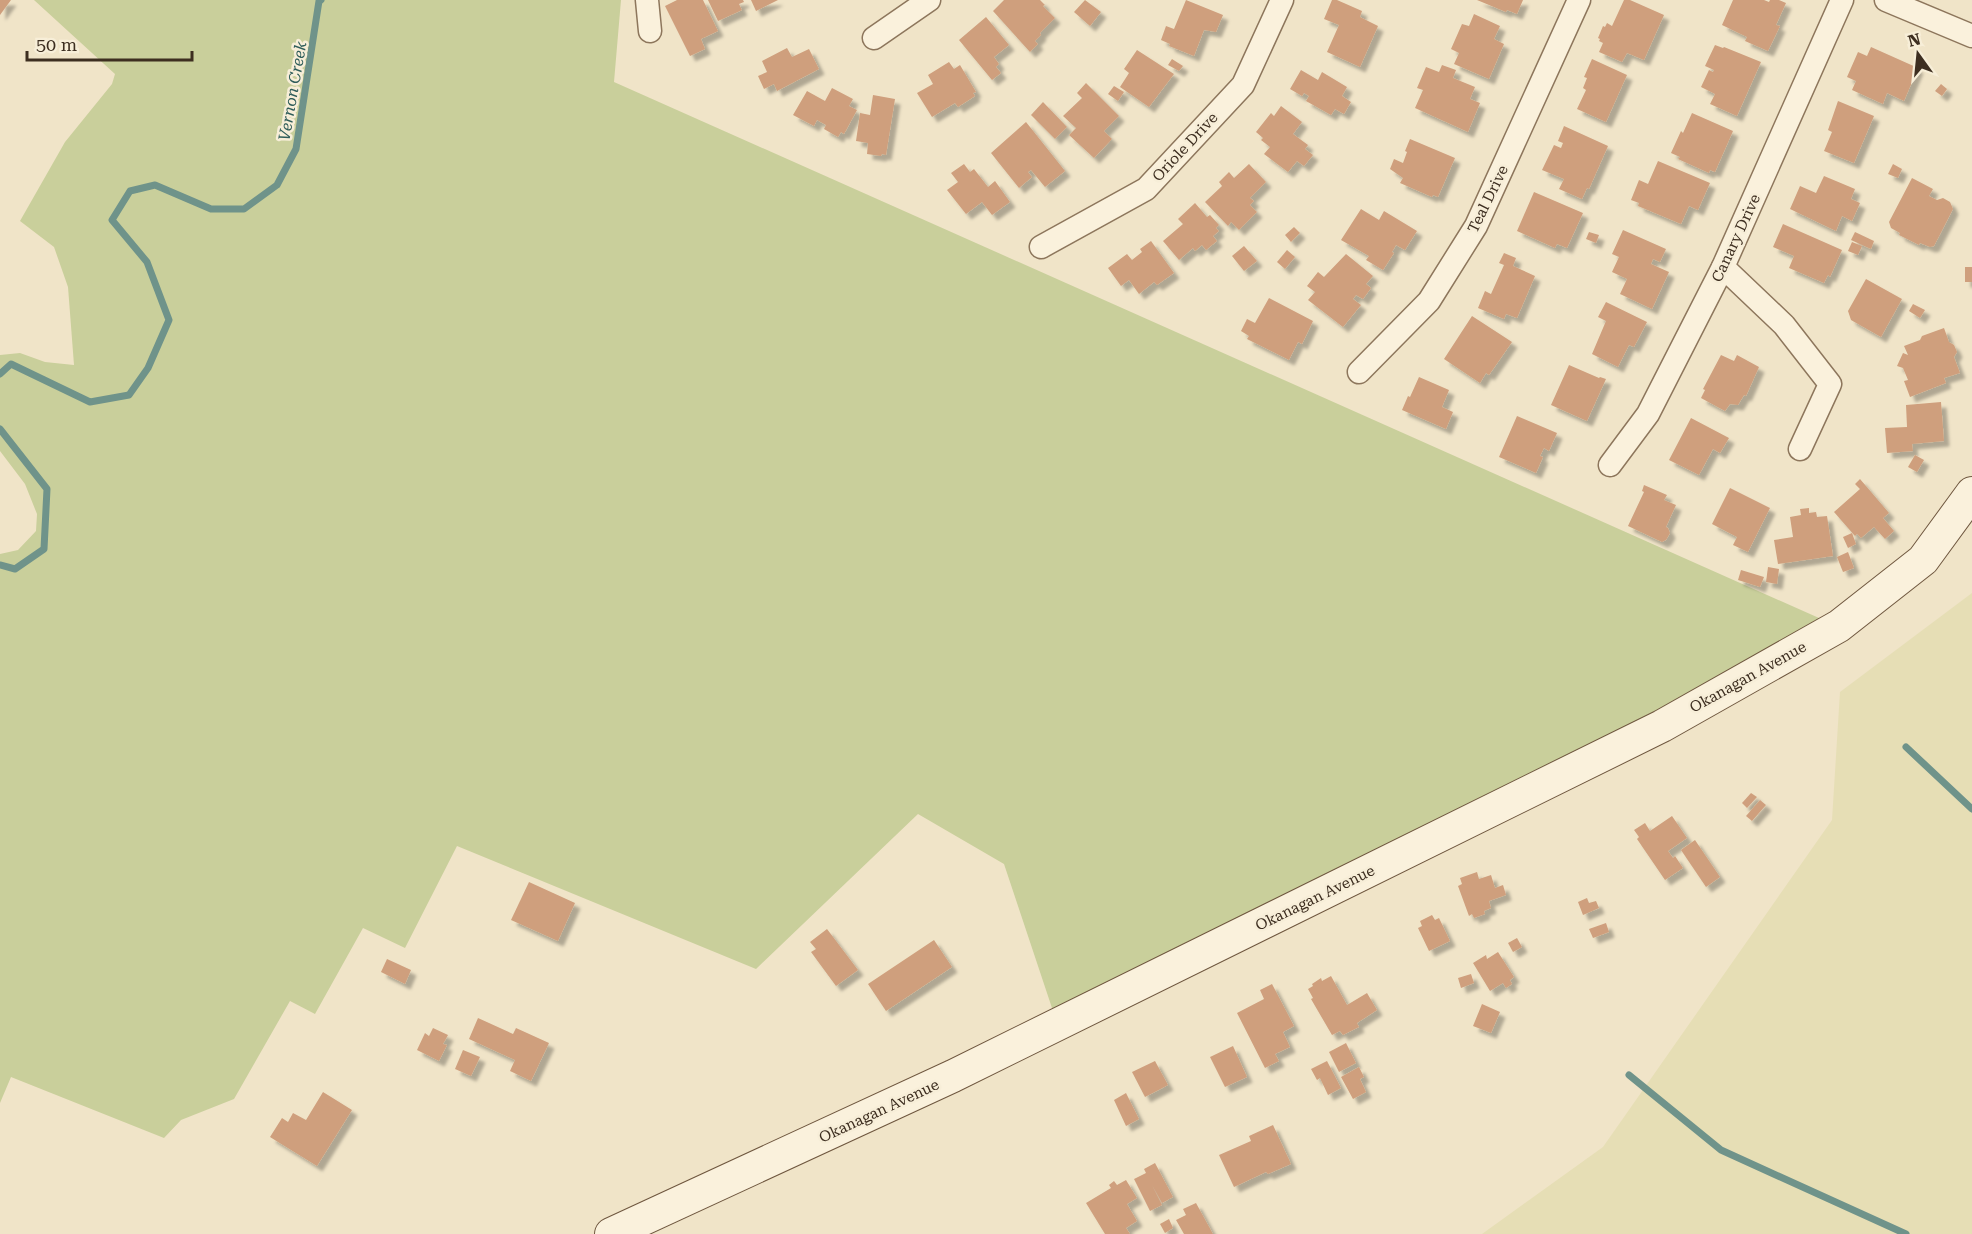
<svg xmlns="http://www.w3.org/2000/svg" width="1972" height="1234" font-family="'Roboto Serif',serif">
	<defs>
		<filter id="shadow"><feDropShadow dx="5.5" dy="5.5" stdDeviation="1.5" flood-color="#0004"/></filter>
	</defs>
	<rect width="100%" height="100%" fill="#f0e4c8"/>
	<path fill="#e6deb5" d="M1972 593V1234H1482L1603 1147 1832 820 1840 692Z"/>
	<path fill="#c9cf9b" d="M34 0H621L614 82 1837 626 1057 1023 1004 864 918 814 756 969 457 846 405 948 363 928 315 1014 290 1001 234 1099 181 1120 164 1138 11 1077 0 1103V554L18 550 36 531 37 514 25 484 0 451V355L20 353 45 362 74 365 68 287 54 247 20 221 65 142 112 84 115 74Z"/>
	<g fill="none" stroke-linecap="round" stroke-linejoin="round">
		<g stroke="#6f938a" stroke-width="7">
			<path d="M0 374 11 364 90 402 129 395 148 368 169 320 147 262 112 220 130 191 155 185 211 209H244L277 185 296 149 319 1 321 0"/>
			<path d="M0 429 47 489 44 549 15 569 0 565"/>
			<path d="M1906 747 1972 809"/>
			<path d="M1629 1075 1721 1150 1906 1234"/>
		</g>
	</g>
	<g fill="#cf9f7d" filter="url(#shadow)">
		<path d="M0 0H11L0 15Z"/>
		<path d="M677 0H703L718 31 701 39 705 49 690 56 665 6Z"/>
		<path d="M708 0H743L744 2 739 4 742 10 718 21Z"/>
		<path d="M751 0H778L756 11Z"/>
		<path d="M1004 0H1040L1045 5 1043 6 1055 18 1040 33 1041 35 1035 41 1038 44 1030 52 993 11Z"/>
		<path d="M1085 0 1101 12 1090 26 1074 12Z"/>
		<path d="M1186 0 1223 15 1216 32 1204 30 1194 56 1169 46 1170 44 1161 40 1166 26 1174 29Z"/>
		<path d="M1332 0H1337L1362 11 1360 17 1378 26 1360 67 1327 52 1339 25 1324 19Z"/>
		<path d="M1477 0H1523L1517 14 1507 10 1506 12Z"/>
		<path d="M1624 0H1630L1664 15 1644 60 1627 53 1622 62 1599 52 1603 43 1599 41 1600 39 1598 38 1603 26 1605 27 1607 23 1612 26Z"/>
		<path d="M1733 0H1764L1769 2 1770 0H1779L1786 3 1776 25 1780 26 1768 51 1745 41 1747 37 1722 25Z"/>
		<path d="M1474 14 1500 26 1494 39 1504 44 1489 79 1454 64 1459 53 1451 49 1462 24 1469 26Z"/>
		<path d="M986 17 1009 45 994 57 999 64 996 67 1001 73 992 80 959 40Z"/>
		<path d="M1715 45 1723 48 1724 47 1761 62 1737 116 1710 104 1715 94 1701 87 1709 70 1713 72 1714 70 1705 66Z"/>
		<path d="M1871 47 1918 68 1904 101 1887 93 1883 104 1852 90 1856 81 1847 77 1858 52 1867 56Z"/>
		<path d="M787 48 792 57 809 49 819 69 777 91 774 84 764 89 758 76 767 72 762 61Z"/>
		<path d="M1137 50 1174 74 1149 107 1120 87 1129 73 1124 69Z"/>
		<path d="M1172 59 1183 66 1179 71 1168 65Z"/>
		<path d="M1592 59 1627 75 1606 122 1577 109 1586 90 1583 88 1587 78 1584 77Z"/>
		<path d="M949 62 954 69 960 65 976 92 973 93 975 96 958 107 955 103 932 117 917 93 933 84 928 75Z"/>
		<path d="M1442 65 1456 70 1453 78 1475 87 1470 99 1480 103 1468 132 1415 108 1423 90 1417 88 1426 67 1439 72Z"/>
		<path d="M1301 70 1318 80 1322 72 1347 87 1342 96 1351 102 1344 114 1335 109 1331 115 1306 101 1309 96 1304 93 1302 96 1290 89Z"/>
		<path d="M1086 83 1119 116 1104 131 1112 139 1094 158 1069 135 1076 128 1063 116 1082 98 1077 93Z"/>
		<path d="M1941 84 1947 89 1942 96 1935 91Z"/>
		<path d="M1114 86 1124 92 1118 101 1108 94Z"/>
		<path d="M832 88 853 99 849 106 857 110 844 134 841 132 838 137 824 129 826 125 817 120 814 126 793 115 807 91 825 101Z"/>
		<path d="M873 95 895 99 886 155 882 154 881 156 867 154 868 143 856 141 860 113 870 115Z"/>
		<path d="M1838 101 1874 116 1854 163 1824 151 1832 132 1828 130Z"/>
		<path d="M1043 102 1067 127 1055 139 1031 115Z"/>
		<path d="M1281 106 1302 122 1293 134 1308 145 1305 149 1313 155 1304 166 1297 161 1288 172 1264 154 1270 147 1261 140 1263 138 1256 132 1271 113 1274 116Z"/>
		<path d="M1692 113 1733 131 1715 172 1710 170 1709 173 1678 159 1680 157 1671 153 1681 131 1683 133Z"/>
		<path d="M1026 122 1065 171 1045 187 1031 170 1028 172 1032 177 1019 188 991 153Z"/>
		<path d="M1564 126 1608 146 1589 189 1587 188 1582 199 1559 189 1564 179 1542 170 1554 145 1561 148 1563 143 1558 141Z"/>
		<path d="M1410 139 1455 158 1438 197 1433 195 1432 197 1400 183 1403 178 1390 169 1394 159 1403 163 1407 152 1405 151Z"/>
		<path d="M1658 161 1710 183 1698 210 1689 206 1681 224 1638 206 1639 203 1631 200 1639 180 1648 184Z"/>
		<path d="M964 164 970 172 974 169 988 187 995 181 1010 202 992 215 982 202 966 214 947 190 958 182 951 173Z"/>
		<path d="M1249 164 1266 182 1250 198 1254 201 1250 205 1257 212 1239 230 1231 222 1228 226 1205 202 1222 186 1219 182 1229 172 1234 178Z"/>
		<path d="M1893 164 1902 169 1898 178 1888 174Z"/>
		<path d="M1824 176 1855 189 1851 199 1860 203 1852 221 1842 216 1836 231 1790 209 1800 186 1816 193Z"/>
		<path d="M1912 178 1933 189 1929 196 1937 200 1943 198 1950 202 1953 209 1934 246 1930 247 1920 243 1919 245 1899 235 1900 233 1891 228 1889 222Z"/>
		<path d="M1534 192 1583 213 1567 248 1557 244 1555 248 1517 231Z"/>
		<path d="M1195 203 1207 217 1210 215 1219 225 1216 228 1219 231 1213 236 1217 241 1206 250 1202 245 1195 251 1193 248 1179 260 1163 241 1183 224 1178 219Z"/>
		<path d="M1361 209 1379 220 1384 211 1417 231 1405 250 1396 245 1392 252 1394 253 1383 270 1366 260 1369 256 1341 240Z"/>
		<path d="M1783 224 1842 250 1830 277 1828 275 1824 283 1789 268 1794 256 1773 247Z"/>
		<path d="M1294 227 1300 233 1291 242 1285 235Z"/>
		<path d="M1623 230 1666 249 1660 262 1653 259 1651 264 1669 272 1652 309 1620 294 1627 279 1612 272 1619 257 1612 254Z"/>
		<path d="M1589 232 1599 235 1596 243 1586 239Z"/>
		<path d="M1855 232 1874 241 1871 249 1851 240Z"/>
		<path d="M1151 241 1174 273 1157 285 1154 282 1139 294 1129 280 1121 286 1108 268 1127 254 1132 260 1142 252 1140 249Z"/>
		<path d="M1852 242 1862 246 1858 255 1848 251Z"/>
		<path d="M1244 246 1257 261 1244 271 1232 256Z"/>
		<path d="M1287 250 1295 257 1285 269 1277 262Z"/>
		<path d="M1504 253 1516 258 1513 266 1535 276 1517 318 1506 314 1504 319 1478 308 1485 291 1491 294 1504 265 1499 263Z"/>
		<path d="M1346 254 1373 276 1366 284 1371 288 1363 299 1356 295 1353 299 1361 305 1343 327 1308 300 1315 292 1307 286 1318 272 1324 277Z"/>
		<rect x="1965" y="267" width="7" height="15"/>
		<path d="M1866 279 1902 299 1881 337 1851 320 1848 311Z"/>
		<path d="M1269 298 1313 321 1302 344 1298 342 1289 360 1247 339 1249 336 1241 331 1247 319 1255 323Z"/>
		<path d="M1606 302 1647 322 1634 347 1629 345 1618 367 1592 354 1606 321 1598 317Z"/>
		<path d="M1913 304 1925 310 1920 318 1909 311Z"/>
		<path d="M1472 316 1512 342 1489 375 1486 373 1480 383 1444 359Z"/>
		<path d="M1944 328 1949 342 1954 345 1957 352 1954 357 1960 373 1944 378 1946 383 1910 397 1904 381 1908 380 1903 368 1897 366 1903 353 1908 355 1904 346 1920 340 1922 336Z"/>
		<path d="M1721 355 1734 361 1737 355 1759 367 1746 396 1744 395 1738 405 1730 404 1725 411 1701 398 1705 390 1703 389Z"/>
		<path d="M1569 365 1599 378 1600 377 1606 379 1587 421 1551 405Z"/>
		<path d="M1419 377 1449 390 1442 407 1453 412 1446 429 1402 410 1408 396 1410 397Z"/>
		<path d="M1941 402 1944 441 1912 444 1913 451 1887 453 1885 428 1907 427 1906 405Z"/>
		<path d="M1517 416 1557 433 1549 451 1544 448 1540 456 1543 457 1536 473 1499 457Z"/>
		<path d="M1691 418 1729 438 1720 453 1713 449 1699 475 1669 460Z"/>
		<path d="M1915 455 1924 460 1917 472 1908 467Z"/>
		<path d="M1860 479 1889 513 1883 518 1894 531 1885 539 1874 527 1861 538 1857 534 1855 536 1834 512 1860 489 1855 484Z"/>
		<path d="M1644 485 1667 495 1664 500 1676 505 1666 527 1668 528 1670 533 1666 540 1662 542 1628 526 1644 492 1642 491Z"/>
		<path d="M1730 488 1770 508 1748 552 1733 545 1737 537 1712 524Z"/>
		<path d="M1809 508V513L1816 512 1817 517 1827 516 1833 556 1778 564 1774 540 1793 537 1790 517 1801 515 1800 509Z"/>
		<path d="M1852 533 1856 544 1848 548 1843 537Z"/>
		<path d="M1848 552 1854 568 1843 572 1837 557Z"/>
		<path d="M1768 567 1779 569 1777 584 1766 582Z"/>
		<path d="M1741 570 1764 577 1760 587 1738 580Z"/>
		<path d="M1751 793 1757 797 1747 808 1742 803Z"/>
		<path d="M1760 800 1766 805 1752 821 1746 816Z"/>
		<path d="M1672 816 1687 838 1668 851 1673 858 1675 856 1683 868 1665 880 1637 839 1639 837 1634 830 1645 823 1650 831Z"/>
		<path d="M1695 840 1720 877 1706 887 1681 850Z"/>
		<path d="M1477 872 1479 879 1491 875 1495 888 1503 885 1506 895 1489 901 1491 908 1484 911 1485 914 1474 918 1472 914 1469 916 1458 886 1462 884 1460 878Z"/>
		<path d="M529 882 575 903 558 941 511 920Z"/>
		<path d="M1587 898 1589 903 1596 901 1599 908 1583 915 1578 902Z"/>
		<path d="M1432 915 1435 920 1439 918 1450 941 1429 951 1418 928 1422 926 1420 921Z"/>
		<path d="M1606 923 1609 932 1593 938 1589 929Z"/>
		<path d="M827 929 858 970 836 986 811 952 816 949 810 942Z"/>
		<path d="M1517 938 1522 947 1513 952 1508 943Z"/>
		<path d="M934 940 952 967 886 1011 868 984Z"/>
		<path d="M1498 952 1514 977 1510 980 1512 984 1506 988 1503 983 1490 991 1473 963 1486 955 1487 959Z"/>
		<path d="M387 959 411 970 405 984 381 972Z"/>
		<path d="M1471 974 1474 983 1461 988 1458 978Z"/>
		<path d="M1331 976 1347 1005 1367 993 1377 1010 1357 1023 1359 1027 1343 1035 1340 1031 1332 1035 1311 999 1313 998 1308 989 1313 986 1312 984 1321 978 1322 981Z"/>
		<path d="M1272 984 1294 1026 1283 1032 1290 1047 1275 1054 1279 1061 1265 1068 1237 1013 1264 999 1260 990Z"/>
		<path d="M1482 1004 1500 1012 1491 1033 1473 1026Z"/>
		<path d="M478 1018 513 1034 516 1028 549 1043 531 1081 510 1071 515 1060 469 1039Z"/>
		<path d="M433 1028 448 1035 443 1044 447 1045 439 1061 417 1050 425 1033 429 1036Z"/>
		<path d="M1346 1043 1356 1063 1339 1072 1329 1052Z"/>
		<path d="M1233 1046 1247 1077 1225 1087 1210 1057Z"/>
		<path d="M463 1050 480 1057 471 1076 455 1069Z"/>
		<path d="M1155 1061 1168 1085 1145 1097 1132 1072Z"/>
		<path d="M1327 1061 1341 1088 1328 1095 1320 1078 1317 1080 1311 1069Z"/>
		<path d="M1359 1067 1364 1077 1360 1079 1366 1092 1353 1099 1341 1077Z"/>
		<path d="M323 1092 352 1110 317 1166 270 1137 282 1118 288 1122 293 1113 306 1120Z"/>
		<path d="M1126 1093 1139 1119 1126 1126 1114 1100Z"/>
		<path d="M1273 1125 1291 1164 1268 1174 1266 1172 1234 1187 1219 1155 1251 1141 1249 1136Z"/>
		<path d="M1155 1163 1173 1197 1162 1203 1152 1185 1162 1205 1150 1211 1134 1179 1146 1173 1144 1169Z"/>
		<path d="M1126 1180 1137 1198 1127 1204 1137 1221 1126 1228 1130 1234H1105L1086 1203 1111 1188 1109 1185 1114 1181 1117 1185Z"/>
		<path d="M1196 1203 1213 1234H1184L1176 1220 1186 1215 1183 1209Z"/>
		<path d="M1169 1219 1173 1228 1165 1233 1160 1224Z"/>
	</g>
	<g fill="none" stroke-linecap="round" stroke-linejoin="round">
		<defs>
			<g id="street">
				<path d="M647 0 650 31"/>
				<path d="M1886 0 1972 36"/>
				<path d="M874 38 929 0"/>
				<path d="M1041 247 1146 189 1243 85 1282 0"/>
				<path d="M1723 267 1784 325 1830 384 1800 449"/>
				<path d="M1359 372 1429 301 1476 226 1579 0"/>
				<path d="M1610 465 1648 414 1723 267 1842 0"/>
			</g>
			<path id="secondary" d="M611 1234 953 1076 1662 726 1839 626 1923 560 1972 493"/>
		</defs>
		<use href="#street" stroke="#8d765c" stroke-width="25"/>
		<use href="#secondary" stroke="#6f573f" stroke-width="34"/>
		<use href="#street" stroke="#faf1dc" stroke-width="22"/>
		<use href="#secondary" stroke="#faf1dc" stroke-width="32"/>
	</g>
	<g text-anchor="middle" stroke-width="5" stroke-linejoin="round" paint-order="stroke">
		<g font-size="15" fill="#3d2e20" stroke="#f7eed8">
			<text transform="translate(1185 147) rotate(-47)" y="5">Oriole Drive</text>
			<text transform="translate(1488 199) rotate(-64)" y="5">Teal Drive</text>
			<text transform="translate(1736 238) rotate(-65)" y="5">Canary Drive</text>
			<text transform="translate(1748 677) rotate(-29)" y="5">Okanagan Avenue</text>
			<text transform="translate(1315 898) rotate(-26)" y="5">Okanagan Avenue</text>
			<text transform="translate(879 1111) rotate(-25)" y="5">Okanagan Avenue</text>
		</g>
		<g font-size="16" font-style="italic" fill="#2f5d5a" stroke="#f7eed8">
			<text transform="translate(292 91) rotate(-80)" y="6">Vernon Creek</text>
		</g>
	</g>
	<g transform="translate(1918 54) rotate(345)" stroke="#f7eed8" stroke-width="4.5" paint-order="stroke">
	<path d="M0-4.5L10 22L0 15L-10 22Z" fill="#3d2e20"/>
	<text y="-9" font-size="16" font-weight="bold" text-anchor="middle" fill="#3d2e20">N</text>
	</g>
	<path d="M27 51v9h165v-9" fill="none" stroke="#3d2e20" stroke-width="3"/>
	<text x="36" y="51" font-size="18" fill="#3d2e20" stroke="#f7eed8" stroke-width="4.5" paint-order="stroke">50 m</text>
</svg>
